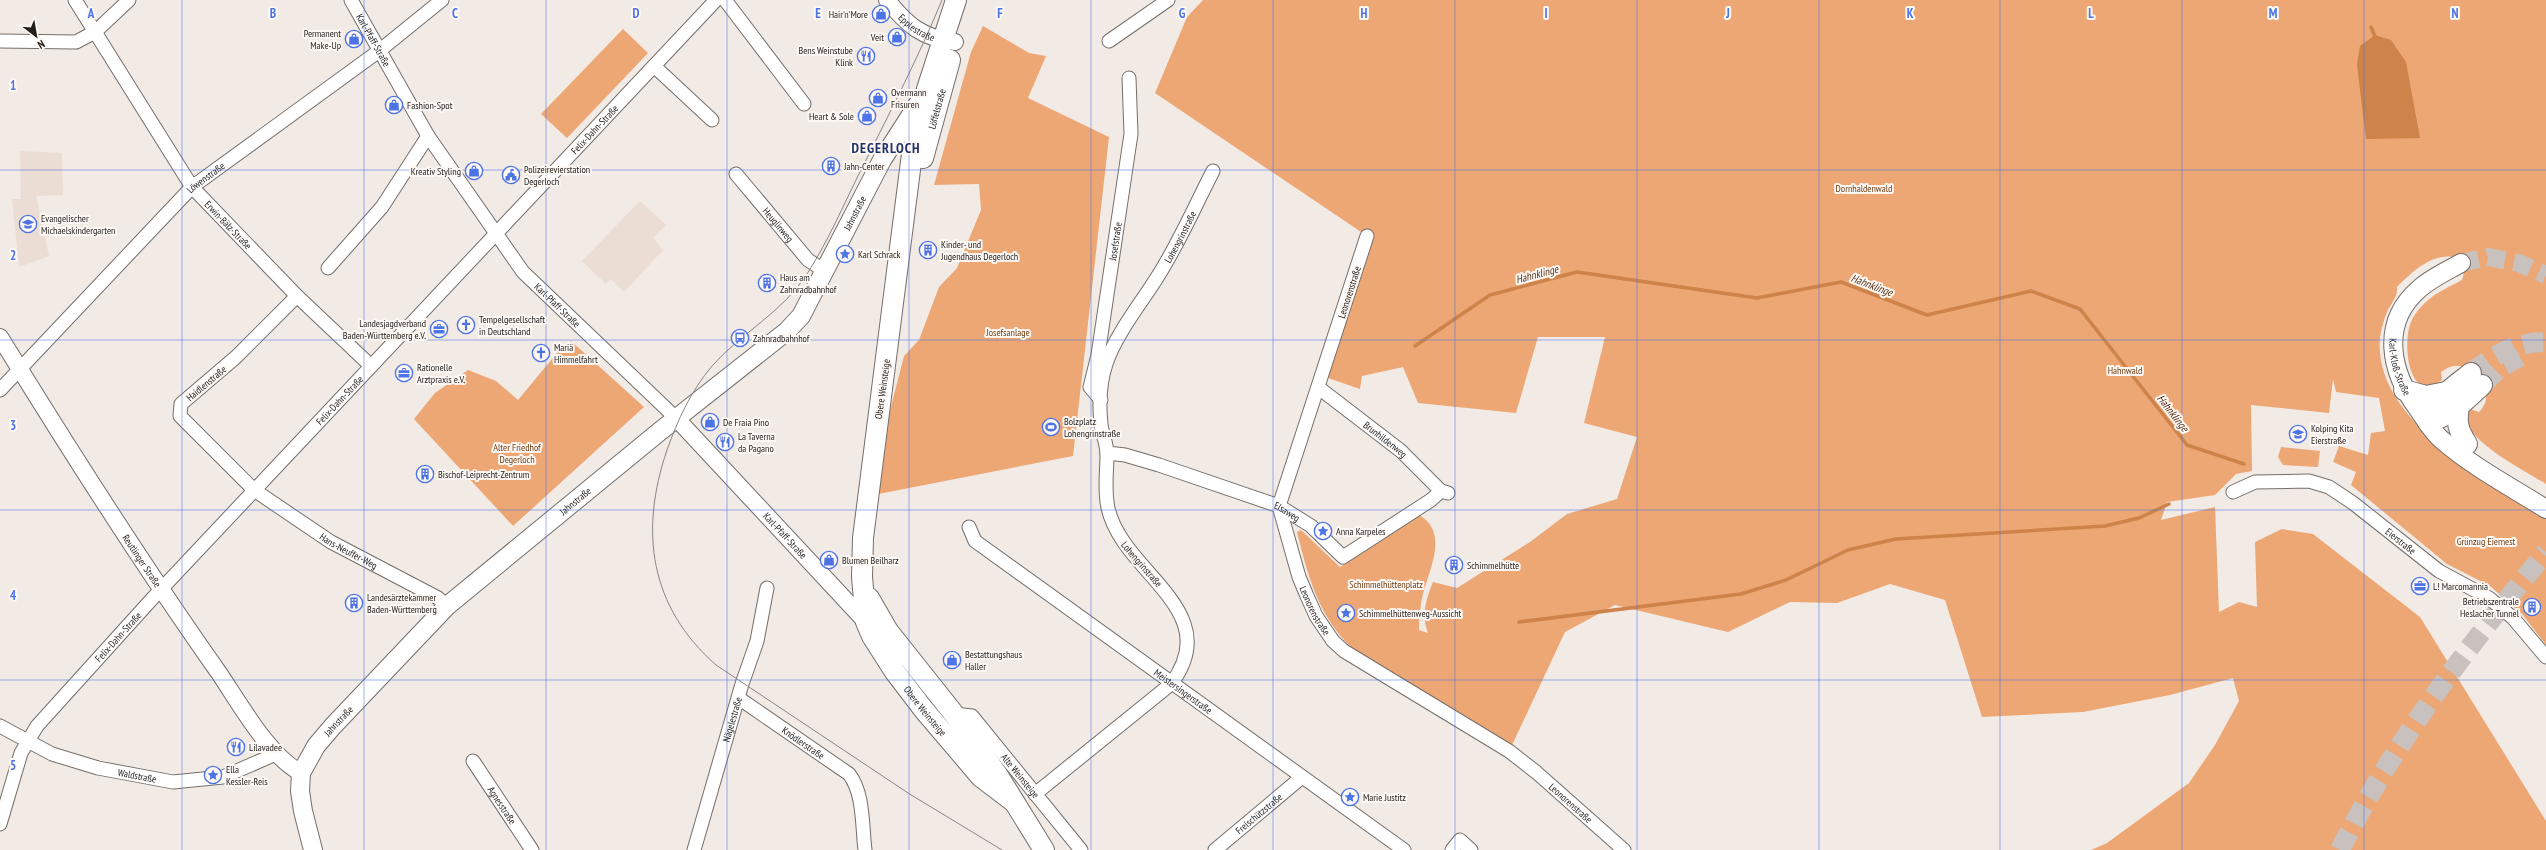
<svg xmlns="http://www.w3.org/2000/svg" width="2546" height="850" font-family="'PT Sans Narrow',sans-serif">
	<rect width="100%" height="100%" fill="#f2eae5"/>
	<g fill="#ebddd3">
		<path d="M20 151 62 153 63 195 36 196 49 256 19 267 12 199H21Z"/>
		<path d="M640 201 666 225 653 238 663 250 624 292 611 279 606 284 582 261Z"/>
	</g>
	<g fill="#eda774">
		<path d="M1203 0H2546V484C2522 469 2473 445 2464 418L2470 409 2479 412C2492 398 2485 389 2474 377 2469 372 2466 367 2459 366 2452 365 2446 369 2441 372L2442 380C2408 406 2402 343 2411 322 2413 317 2417 311 2421 307 2432 294 2447 288 2462 280L2465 268 2458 258C2434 251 2413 271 2397 287 2398 297 2391 303 2387 312 2384 319 2381 330 2380 338 2373 422 2487 477 2546 516V645L2522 614 2490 586 2447 564 2351 485 2356 472 2333 462 2339 446 2368 455 2371 433 2385 431 2379 398 2336 392 2333 379 2329 413 2251 405 2252 471 2236 474 2215 495 2167 502 2161 520 2215 507 2219 612 2239 602 2257 607 2255 542 2282 529 2313 534 2420 617 2546 821V850H2091L2107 843 2189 783 2215 745 2239 701 2233 678 2170 695 2083 712 1982 717 1945 600 1890 584 1837 603 1790 602 1728 632 1615 605 1565 632 1512 745 1352 648C1318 616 1308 576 1297 532L1301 530 1340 567 1419 515C1449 532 1430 568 1423 594 1420 606 1419 618 1419 630L1428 633C1421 616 1426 599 1433 582L1457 588 1530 542 1567 514 1617 499 1637 437 1584 423 1605 337H1538L1516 413 1418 403 1403 367 1362 376 1360 389 1328 378 1367 236 1155 93 1187 17Z"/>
		<path d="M983 26 1029 53 1046 56 1028 98 1109 137 1073 456 868 496 904 356 919 340 939 287 957 268 981 210 979 184 934 185 971 52Z"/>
		<path d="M623 29 648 53 567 138 541 114Z"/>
		<path d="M571 341 644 407 513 526 414 419 435 393 468 370 496 381 518 400 562 347H566Z"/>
		<path d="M2281 447 2320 451 2318 467 2283 465 2278 457Z"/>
	</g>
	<path fill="#cd8349" d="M2375 35 2391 40 2406 62 2420 138 2366 139 2357 65 2360 46Z"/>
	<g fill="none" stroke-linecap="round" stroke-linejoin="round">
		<g stroke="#cd8349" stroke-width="3.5">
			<path d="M2371 27 2376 39"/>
			<path d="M1415 346 1490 295 1577 272 1757 298 1841 282 1927 315 2031 291 2080 309 2187 445 2244 464"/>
			<path d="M1519 622 1741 594 1786 580 1848 550 1896 539 2105 526 2139 518 2169 504"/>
		</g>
		<path stroke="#c8c1bd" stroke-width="18" stroke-dasharray="18 9" stroke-linecap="butt" d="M2461 263 2488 257 2519 263 2546 275"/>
		<g stroke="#c8c1bd" stroke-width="20" stroke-dasharray="20 10" stroke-linecap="butt">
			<path d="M2471 373C2494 355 2516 342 2546 342"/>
			<path d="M2482 385 2499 368 2520 357"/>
			<path d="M2340 850C2394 742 2469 645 2546 552"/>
		</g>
		<defs>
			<g id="minor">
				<path id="s1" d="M75 0 192 187 297 296 371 366"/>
				<path id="s2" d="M351 0 428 136 523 272 677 419"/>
				<path d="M725 0 804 104"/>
				<path d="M0 41 76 42 95 32 129 0"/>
				<path d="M1109 41 1168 0"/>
				<path d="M654 66 712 120"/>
				<path id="s3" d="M736 174 808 260 825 271"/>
				<path id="s4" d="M1367 236 1279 506 1299 577 1307 596 1316 616 1333 641 1344 651 1509 751 1536 772 1624 850"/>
				<path d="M328 268 382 207 428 136"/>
				<path id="s5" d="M297 296 236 357 181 404 180 416 254 490 331 542 438 598 447 606"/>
				<path id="s6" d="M1319 388 1401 451 1441 491 1448 493"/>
				<path id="s7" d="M0 390 192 187 379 51 442 0"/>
				<path id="s8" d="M1101 400 1090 387 1098 355 1131 134 1129 78"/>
				<path id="s9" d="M1107 453 1125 455 1159 465 1279 506 1311 526 1343 557 1431 500 1441 491"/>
				<path id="s10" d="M2233 492 2255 482 2309 481 2329 487 2353 503 2439 571 2489 598 2513 618 2546 657"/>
				<path id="s11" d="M969 527 975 541 1404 850"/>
				<path id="s12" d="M740 699 849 774C864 793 862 826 865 850"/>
				<path id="s13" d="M954 714 972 716 1081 850"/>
				<path id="s14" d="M0 726 52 754 98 768 173 782 223 777 278 753"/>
				<path id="s15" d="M473 761 532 850"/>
				<path id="s16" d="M1035 794 1171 684C1227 610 1122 573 1108 508 1104 489 1107 472 1107 454 1107 444 1102 434 1101 424 1099 405 1100 382 1106 364 1115 335 1142 302 1158 276 1179 243 1195 206 1213 171"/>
				<path id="s17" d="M0 824 21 753 37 726 151 600 716 0"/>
				<path id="s18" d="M694 850 742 684 757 641 767 588"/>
				<path id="s19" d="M1215 850 1302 777"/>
				<path d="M1452 850 1460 840 1471 850"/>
			</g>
			<g id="tertiary">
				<path id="s20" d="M887 0C907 25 922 38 955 42"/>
				<path id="s21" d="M0 337C70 451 142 564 219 673 240 704 268 755 301 773"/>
				<path id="s22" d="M677 419 866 622"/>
			</g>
			<g id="secondary">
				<path id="s23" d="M2461 263C2447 271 2431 278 2419 289 2380 323 2390 372 2418 409 2425 419 2433 433 2442 440 2473 467 2511 487 2546 509"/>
				<path id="s24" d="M313 850 303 811 300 791 301 773 316 746 333 726 447 606 659 432 787 331 801 316 882 160 925 93"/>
			</g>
			<g id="primary">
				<path id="s25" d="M956 0 927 89 912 154 863 538 862 577 866 622 872 636 895 672 924 710 981 777 1014 802"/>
				<path id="s26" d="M923 158 950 60"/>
				<path d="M2404 390 2426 396 2446 392"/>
				<path d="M2459 407C2456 422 2458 430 2467 444"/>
				<path d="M2428 422C2451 416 2465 401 2482 385"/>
				<path d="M2428 422C2434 399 2453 387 2471 373"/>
				<path d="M869 598 888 631 954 714 997 774 1044 850"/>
			</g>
		</defs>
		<use href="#minor" stroke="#746e69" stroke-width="15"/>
		<use href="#tertiary" stroke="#746e69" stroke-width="18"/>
		<use href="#secondary" stroke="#746e69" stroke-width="20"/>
		<use href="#primary" stroke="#746e69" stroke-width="22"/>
		<use href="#minor" stroke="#fff" stroke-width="13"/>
		<use href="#tertiary" stroke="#fff" stroke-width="16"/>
		<use href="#secondary" stroke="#fff" stroke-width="18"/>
		<use href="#primary" stroke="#fff" stroke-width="20"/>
		<path stroke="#8b8582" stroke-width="1" d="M942 0C919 56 891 110 864 164 845 201 829 240 807 274 783 312 741 333 712 366 691 391 678 419 667 450 639 532 650 607 716 665L908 793 1002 850"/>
	</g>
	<path fill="none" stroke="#4d74e7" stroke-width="1" stroke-opacity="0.55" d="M182 0V850M364 0V850M546 0V850M727 0V850M909 0V850M1091 0V850M1273 0V850M1455 0V850M1637 0V850M1819 0V850M2000 0V850M2182 0V850M2364 0V850M0 170H2546M0 340H2546M0 510H2546M0 680H2546"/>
	<defs>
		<symbol id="shop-ring" viewBox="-11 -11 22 22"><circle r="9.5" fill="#fef8f4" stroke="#4d74e7" stroke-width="1.5"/><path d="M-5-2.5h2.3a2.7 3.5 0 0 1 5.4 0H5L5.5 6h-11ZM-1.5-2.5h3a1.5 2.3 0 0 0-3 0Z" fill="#4d74e7"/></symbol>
		<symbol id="restaurant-ring" viewBox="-11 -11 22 22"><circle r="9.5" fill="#fef8f4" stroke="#4d74e7" stroke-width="1.5"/><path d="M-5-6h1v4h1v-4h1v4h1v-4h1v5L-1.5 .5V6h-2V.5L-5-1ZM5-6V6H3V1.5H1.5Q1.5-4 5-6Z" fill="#4d74e7"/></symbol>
		<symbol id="building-ring" viewBox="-11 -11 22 22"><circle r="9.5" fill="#fef8f4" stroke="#4d74e7" stroke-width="1.5"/><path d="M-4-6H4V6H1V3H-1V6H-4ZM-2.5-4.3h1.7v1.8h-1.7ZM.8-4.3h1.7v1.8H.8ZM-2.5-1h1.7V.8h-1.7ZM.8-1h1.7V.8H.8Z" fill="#4d74e7"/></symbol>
		<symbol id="civic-ring" viewBox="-11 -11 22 22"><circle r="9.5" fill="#fef8f4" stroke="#4d74e7" stroke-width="1.5"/><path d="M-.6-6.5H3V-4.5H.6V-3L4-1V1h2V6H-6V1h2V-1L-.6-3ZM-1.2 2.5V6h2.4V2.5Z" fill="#4d74e7"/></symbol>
		<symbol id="school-ring" viewBox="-11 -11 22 22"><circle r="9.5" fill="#fef8f4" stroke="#4d74e7" stroke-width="1.5"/><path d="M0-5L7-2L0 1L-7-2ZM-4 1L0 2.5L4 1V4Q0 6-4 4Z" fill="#4d74e7"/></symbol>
		<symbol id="sight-ring" viewBox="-11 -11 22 22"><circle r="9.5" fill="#fef8f4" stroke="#4d74e7" stroke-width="1.5"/><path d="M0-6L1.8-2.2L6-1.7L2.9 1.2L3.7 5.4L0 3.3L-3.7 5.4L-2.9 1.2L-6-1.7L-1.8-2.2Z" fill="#4d74e7"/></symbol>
		<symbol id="church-ring" viewBox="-11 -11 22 22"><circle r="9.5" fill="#fef8f4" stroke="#4d74e7" stroke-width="1.5"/><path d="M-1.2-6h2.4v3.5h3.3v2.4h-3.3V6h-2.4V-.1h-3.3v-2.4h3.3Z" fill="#4d74e7"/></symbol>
		<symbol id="office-ring" viewBox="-11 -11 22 22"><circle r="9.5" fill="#fef8f4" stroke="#4d74e7" stroke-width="1.5"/><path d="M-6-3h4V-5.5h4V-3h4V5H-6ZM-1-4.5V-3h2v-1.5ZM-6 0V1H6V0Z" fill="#4d74e7"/></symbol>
		<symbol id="bus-ring" viewBox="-11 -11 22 22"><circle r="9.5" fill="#fef8f4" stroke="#4d74e7" stroke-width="1.5"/><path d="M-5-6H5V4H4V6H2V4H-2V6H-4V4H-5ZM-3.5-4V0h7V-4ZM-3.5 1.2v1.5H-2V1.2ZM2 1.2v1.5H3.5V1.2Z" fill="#4d74e7"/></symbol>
		<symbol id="stadium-ring" viewBox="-11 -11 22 22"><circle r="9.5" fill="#fef8f4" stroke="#4d74e7" stroke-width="1.5"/><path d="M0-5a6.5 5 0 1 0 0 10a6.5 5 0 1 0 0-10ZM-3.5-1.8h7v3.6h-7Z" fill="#4d74e7"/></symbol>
	</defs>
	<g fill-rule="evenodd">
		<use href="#shop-ring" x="871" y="4" width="20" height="20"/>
		<use href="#shop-ring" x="887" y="27" width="20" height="20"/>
		<use href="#shop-ring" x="344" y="29" width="20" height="20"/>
		<use href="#restaurant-ring" x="856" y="46" width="20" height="20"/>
		<use href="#shop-ring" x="868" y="88" width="20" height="20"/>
		<use href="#shop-ring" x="384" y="95" width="20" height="20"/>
		<use href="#shop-ring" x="857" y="106" width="20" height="20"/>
		<use href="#building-ring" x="821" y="156" width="20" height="20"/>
		<use href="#shop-ring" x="464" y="161" width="20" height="20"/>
		<use href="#civic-ring" x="501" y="165" width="20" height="20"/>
		<use href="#school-ring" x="18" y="214" width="20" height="20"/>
		<use href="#building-ring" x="918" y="240" width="20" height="20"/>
		<use href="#sight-ring" x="835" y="244" width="20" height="20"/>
		<use href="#building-ring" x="757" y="273" width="20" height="20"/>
		<use href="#church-ring" x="456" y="315" width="20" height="20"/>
		<use href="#office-ring" x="429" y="319" width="20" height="20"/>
		<use href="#bus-ring" x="730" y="328" width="20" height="20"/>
		<use href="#church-ring" x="531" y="343" width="20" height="20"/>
		<use href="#office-ring" x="394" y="363" width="20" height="20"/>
		<use href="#shop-ring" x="700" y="412" width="20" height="20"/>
		<use href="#stadium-ring" x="1041" y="417" width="20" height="20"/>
		<use href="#school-ring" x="2288" y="424" width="20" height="20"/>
		<use href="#restaurant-ring" x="715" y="432" width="20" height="20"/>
		<use href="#building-ring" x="415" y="464" width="20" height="20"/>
		<use href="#sight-ring" x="1313" y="521" width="20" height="20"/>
		<use href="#shop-ring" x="819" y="550" width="20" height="20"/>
		<use href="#building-ring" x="1444" y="555" width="20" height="20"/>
		<use href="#office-ring" x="2410" y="576" width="20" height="20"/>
		<use href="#building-ring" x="344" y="593" width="20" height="20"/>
		<use href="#building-ring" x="2522" y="597" width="20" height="20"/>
		<use href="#sight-ring" x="1336" y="603" width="20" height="20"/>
		<use href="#shop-ring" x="942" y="650" width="20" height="20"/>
		<use href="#restaurant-ring" x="226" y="737" width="20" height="20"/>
		<use href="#sight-ring" x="203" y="765" width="20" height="20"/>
		<use href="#sight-ring" x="1340" y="787" width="20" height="20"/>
	</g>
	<g text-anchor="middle" stroke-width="4" stroke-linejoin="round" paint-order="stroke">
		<g font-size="10" fill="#201d1b" stroke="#fef8f4" text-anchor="start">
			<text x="868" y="18" text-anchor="end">Hair'n'More</text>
			<text x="341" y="37" text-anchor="end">Permanent<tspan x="341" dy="12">Make-Up</tspan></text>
			<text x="884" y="41" text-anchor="end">Veit</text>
			<text x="853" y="54" text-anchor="end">Bens Weinstube<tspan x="853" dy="12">Klink</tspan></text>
			<text x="891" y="96">Overmann<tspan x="891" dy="12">Frisuren</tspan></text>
			<text x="407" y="109">Fashion-Spot</text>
			<text x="854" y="120" text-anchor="end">Heart &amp; Sole</text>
			<text x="844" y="170">Jahn-Center</text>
			<text x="524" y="173">Polizeirevierstation<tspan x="524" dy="12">Degerloch</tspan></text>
			<text x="461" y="175" text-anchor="end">Kreativ Styling</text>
			<text x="41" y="222">Evangelischer<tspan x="41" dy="12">Michaelskindergarten</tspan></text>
			<text x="941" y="248">Kinder- und<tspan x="941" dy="12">Jugendhaus Degerloch</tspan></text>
			<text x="858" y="258">Karl Schrack</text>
			<text x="780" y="281">Haus am<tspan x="780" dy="12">Zahnradbahnhof</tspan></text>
			<text x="479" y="323">Tempelgesellschaft<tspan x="479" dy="12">in Deutschland</tspan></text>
			<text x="426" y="327" text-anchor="end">Landesjagdverband<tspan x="426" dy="12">Baden-Württemberg e.V.</tspan></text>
			<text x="753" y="342">Zahnradbahnhof</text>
			<text x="554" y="351">Mariä<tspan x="554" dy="12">Himmelfahrt</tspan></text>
			<text x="417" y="371">Rationelle<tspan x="417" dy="12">Arztpraxis e.V.</tspan></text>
			<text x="1064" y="425">Bolzplatz<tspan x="1064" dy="12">Lohengrinstraße</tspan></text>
			<text x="723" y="426">De Fraia Pino</text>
			<text x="2311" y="432">Kolping Kita<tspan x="2311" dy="12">Eierstraße</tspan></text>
			<text x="738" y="440">La Taverna<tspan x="738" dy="12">da Pagano</tspan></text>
			<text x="438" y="478">Bischof-Leiprecht-Zentrum</text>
			<text x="1336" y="535">Anna Karpeles</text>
			<text x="842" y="564">Blumen Beilharz</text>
			<text x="1467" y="569">Schimmelhütte</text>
			<text x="2433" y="590">L! Marcomannia</text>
			<text x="367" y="601">Landesärztekammer<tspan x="367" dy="12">Baden-Württemberg</tspan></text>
			<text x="2519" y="605" text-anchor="end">Betriebszentrale<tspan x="2519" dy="12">Heslacher Tunnel</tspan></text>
			<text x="1359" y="617">Schimmelhüttenweg-Aussicht</text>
			<text x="965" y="658">Bestattungshaus<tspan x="965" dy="12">Haller</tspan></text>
			<text x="249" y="751">Lilavadee</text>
			<text x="226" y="773">Ella<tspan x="226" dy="12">Kessler-Reis</tspan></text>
			<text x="1363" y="801">Marie Justitz</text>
		</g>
		<g font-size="10" fill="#201d1b" stroke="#fef8f4">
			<text dy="4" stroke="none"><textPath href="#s20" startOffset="41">Epplestraße</textPath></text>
			<text dy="4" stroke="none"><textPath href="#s2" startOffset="46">Karl-Pfaff-Straße</textPath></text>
			<text dy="4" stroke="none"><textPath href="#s26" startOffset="51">Löffelstraße</textPath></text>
			<text dy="4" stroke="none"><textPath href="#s17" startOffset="922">Felix-Dahn-Straße</textPath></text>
			<text dy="4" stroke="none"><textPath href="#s7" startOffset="296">Löwenstraße</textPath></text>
			<text dy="4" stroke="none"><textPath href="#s24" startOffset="875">Jahnstraße</textPath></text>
			<text dy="4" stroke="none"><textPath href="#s1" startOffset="273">Erwin-Bälz-Straße</textPath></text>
			<text dy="4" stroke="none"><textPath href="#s3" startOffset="66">Heuglinweg</textPath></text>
			<text dy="4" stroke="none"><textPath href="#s16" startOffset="672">Lohengrinstraße</textPath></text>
			<text dy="4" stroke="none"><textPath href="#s8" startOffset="165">Josefstraße</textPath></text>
			<text transform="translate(1349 292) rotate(-72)" y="4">Leonorenstraße</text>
			<text dy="4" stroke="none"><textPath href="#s2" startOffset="370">Karl-Pfaff-Straße</textPath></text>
			<text dy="4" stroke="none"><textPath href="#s23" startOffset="136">Karl-Kloß-Straße</textPath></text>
			<text transform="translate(206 383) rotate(-40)" y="4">Haidlenstraße</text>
			<text transform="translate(882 389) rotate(-82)" y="4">Obere Weinsteige</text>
			<text dy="4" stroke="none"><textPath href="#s17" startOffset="550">Felix-Dahn-Straße</textPath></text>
			<text dy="4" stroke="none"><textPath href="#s6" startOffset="84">Brunhildenweg</textPath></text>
			<text dy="4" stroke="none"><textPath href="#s24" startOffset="467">Jahnstraße</textPath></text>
			<text dy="4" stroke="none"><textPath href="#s9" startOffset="190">Elsaweg</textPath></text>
			<text dy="4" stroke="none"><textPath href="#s22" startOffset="159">Karl-Pfaff-Straße</textPath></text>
			<text dy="4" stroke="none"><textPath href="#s10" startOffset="189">Eierstraße</textPath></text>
			<text dy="4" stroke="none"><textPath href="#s5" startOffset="388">Hans-Neuffer-Weg</textPath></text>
			<text dy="4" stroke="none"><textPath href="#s21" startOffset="265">Reutlinger Straße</textPath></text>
			<text transform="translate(1142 564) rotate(49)" y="4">Lohengrinstraße</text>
			<text dy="4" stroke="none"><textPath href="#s4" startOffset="395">Leonorenstraße</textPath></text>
			<text dy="4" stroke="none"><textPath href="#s17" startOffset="226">Felix-Dahn-Straße</textPath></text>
			<text dy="4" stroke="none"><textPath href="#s11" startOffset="272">Meistersingerstraße</textPath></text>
			<text dy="4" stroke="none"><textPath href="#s25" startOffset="739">Obere Weinsteige</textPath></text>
			<text dy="4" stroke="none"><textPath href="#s18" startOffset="136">Nägelestraße</textPath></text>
			<text dy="4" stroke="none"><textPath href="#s24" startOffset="143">Jahnstraße</textPath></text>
			<text dy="4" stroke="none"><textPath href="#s12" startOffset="77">Knödlerstraße</textPath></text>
			<text dy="4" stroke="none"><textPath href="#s14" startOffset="147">Waldstraße</textPath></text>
			<text dy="4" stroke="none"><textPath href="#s13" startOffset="95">Alte Weinsteige</textPath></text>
			<text dy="4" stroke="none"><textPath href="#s4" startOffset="719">Leonorenstraße</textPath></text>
			<text dy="4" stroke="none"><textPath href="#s15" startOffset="53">Agnesstraße</textPath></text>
			<text dy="4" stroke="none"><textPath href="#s19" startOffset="57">Freischützstraße</textPath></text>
		</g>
		<g font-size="10" fill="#6e3c11" stroke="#fef8f4">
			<text x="1864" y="192">Dornhaldenwald</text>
			<text x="1008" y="336">Josefsanlage</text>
			<text x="2125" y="374">Hahnwald</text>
			<text x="517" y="451">Alter Friedhof<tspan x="517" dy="12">Degerloch</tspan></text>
			<text x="2486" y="545">Grünzug Eiernest</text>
			<text x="1386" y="588">Schimmelhüttenplatz</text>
		</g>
		<g font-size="11" font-style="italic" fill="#52321a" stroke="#fef8f4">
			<text transform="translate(1537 274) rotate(-15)" y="4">Hahnklinge</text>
			<text transform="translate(1872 285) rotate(21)" y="4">Hahnklinge</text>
			<text transform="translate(2173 413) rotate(52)" y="4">Hahnklinge</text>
		</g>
		<g font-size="14" font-weight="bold" letter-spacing="1" fill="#1f3169" stroke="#fef8f4">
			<text x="886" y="153">DEGERLOCH</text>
		</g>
	</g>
	<g font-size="13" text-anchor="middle" font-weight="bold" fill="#4d74e7" stroke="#fef8f4" stroke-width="4" stroke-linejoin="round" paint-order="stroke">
		<text x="91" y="18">A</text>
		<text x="273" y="18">B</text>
		<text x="455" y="18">C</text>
		<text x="636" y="18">D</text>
		<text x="818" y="18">E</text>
		<text x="1000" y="18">F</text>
		<text x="1182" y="18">G</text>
		<text x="1364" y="18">H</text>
		<text x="1546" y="18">I</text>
		<text x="1728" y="18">J</text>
		<text x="1910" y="18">K</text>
		<text x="2091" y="18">L</text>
		<text x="2273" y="18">M</text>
		<text x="2455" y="18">N</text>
		<text x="13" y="90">1</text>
		<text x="13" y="260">2</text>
		<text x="13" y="430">3</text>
		<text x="13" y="600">4</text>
		<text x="13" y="770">5</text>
	</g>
	<g transform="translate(36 36) rotate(149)" stroke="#fef8f4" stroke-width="3" paint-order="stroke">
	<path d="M0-3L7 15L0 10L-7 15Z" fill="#201d1b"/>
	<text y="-6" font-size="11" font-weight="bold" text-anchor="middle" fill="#201d1b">N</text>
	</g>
</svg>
